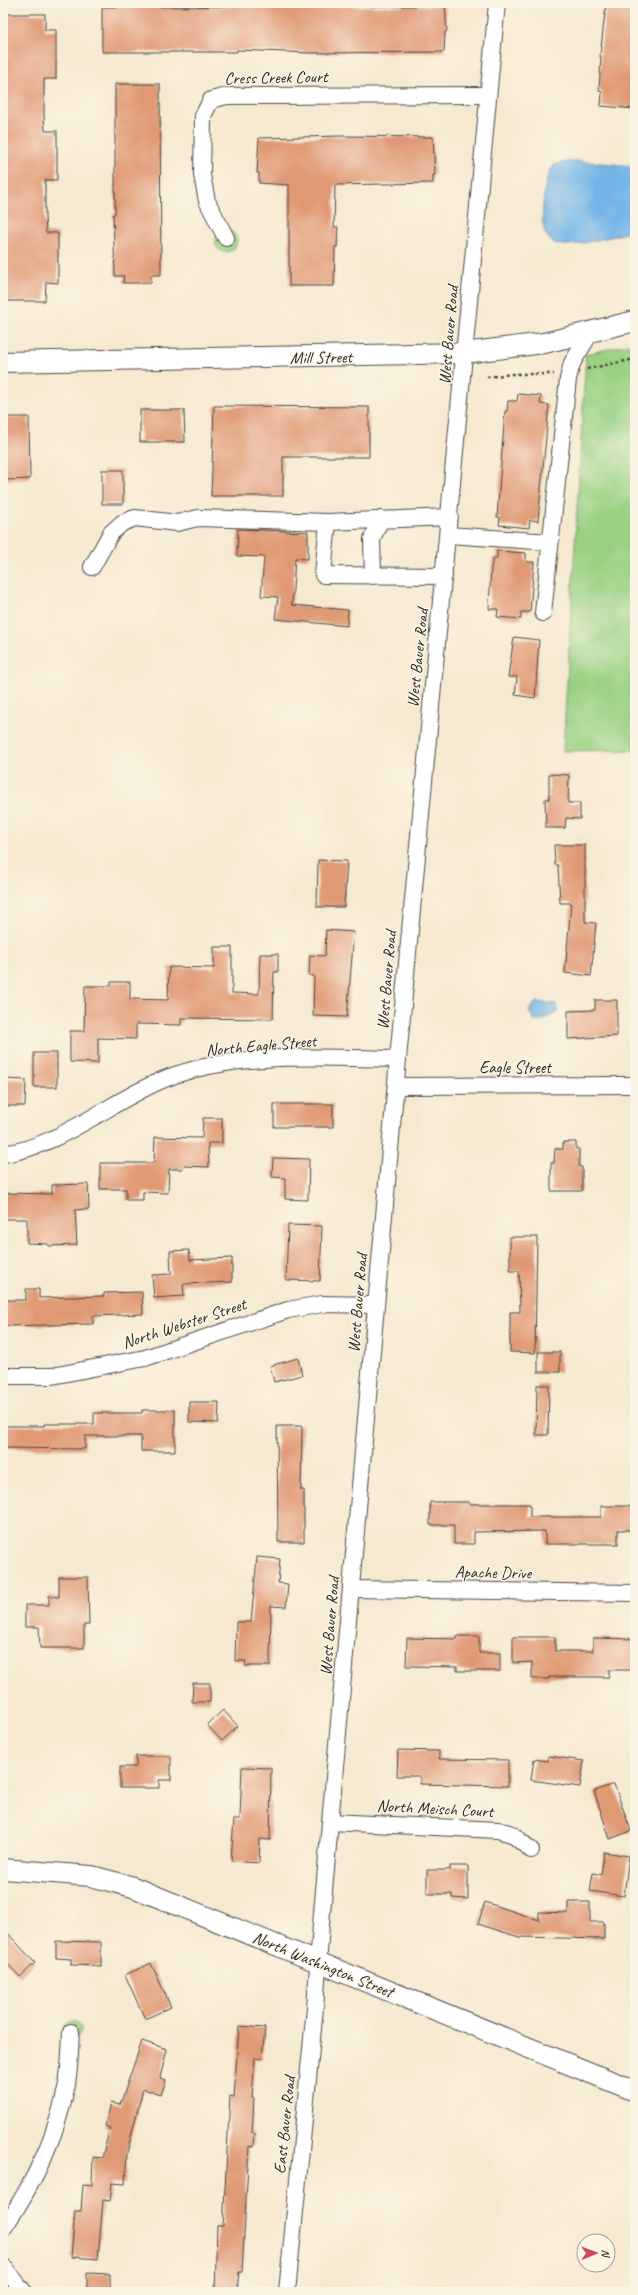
<svg xmlns="http://www.w3.org/2000/svg" width="638" height="2295" font-family="Caveat,sans-serif">
	<rect width="100%" height="100%" fill="#fcf5e5"/>
	<filter id="ink" filterUnits="userSpaceOnUse"><feTurbulence type="fractalNoise" baseFrequency=".025" numOctaves="2"/><feDisplacementMap in="SourceGraphic" scale="8" xChannelSelector="R" yChannelSelector="G"/><feConvolveMatrix kernelMatrix="1 2 1 2 8 2 1 2 1" color-interpolation-filters="sRGB"/></filter>
	<filter id="wash" filterUnits="userSpaceOnUse"><feTurbulence type="fractalNoise" baseFrequency=".012" numOctaves="4" result="noise"/><feDisplacementMap in="SourceGraphic" scale="16" xChannelSelector="R" yChannelSelector="G"/><feGaussianBlur stdDeviation="0.9" result="paint"/><feColorMatrix in="noise" values="0 0 0 0 0 0 0 0 0 0 0 0 0 0 0 0 0 1.4 0 .05"/><feComposite in="paint" operator="in"/></filter>
	<g filter="url(#wash)">
		<rect width="100%" height="100%" fill="#f5e9d0"/>
		<g fill="#99d183" stroke="#627e57">
			<circle cx="226" cy="241" r="11"/>
			<path d="M635 343V750L563 751 586 354Z"/>
			<circle cx="72" cy="2030" r="9"/>
		</g>
		<g fill="#73b5e8" stroke="#4f708a">
			<path d="M576 161 635 166V231C618 234 571 249 557 244 550 242 546 236 544 229 541 217 543 171 555 165 561 162 569 162 576 161Z"/>
			<path d="M536 1002 556 1004 559 1012 542 1020H534L529 1011Z"/>
		</g>
		<g id="blocks">
			<g fill="#e09974">
				<path d="M606 3H635V109L601 106 602 92 599 91 601 57H600Z"/>
				<path d="M445 6 447 31 445 32 444 52 308 53 237 50V52H102V7Z"/>
				<path d="M3 14H45V30H56V79H44V115L45 131H57V180H45V217L46 233H58V283L46 282 45 301H3Z"/>
				<path d="M115 84H160L161 275H151V283H123L124 276H115L113 214H115Z"/>
				<path d="M342 136 433 137 435 175H433V183L335 185 334 227H338L337 247H335L334 286H289V185L259 183V173H257L259 138Z"/>
				<path d="M518 394 541 396 540 404 549 405 538 521 530 520 529 528 499 525 500 517H497L505 411H507L508 401H517Z"/>
				<path d="M214 406 369 407V457H283V496H211Z"/>
				<path d="M140 410H184L185 442H140Z"/>
				<path d="M3 417H29L30 479 3 480Z"/>
				<rect x="102" y="470" width="21" height="34"/>
				<path d="M238 529 308 532V559L295 558 292 605 348 610 347 626 275 619 278 597 261 596 264 557 237 556Z"/>
				<path d="M497 551 526 553V562H534L530 612H521V619L497 617 498 609H489L491 568 493 558H497Z"/>
				<path d="M514 637 539 640 535 698 515 695 517 677H508Z"/>
				<path d="M549 774 569 775 568 803H580V819L566 818 565 828H546L545 799H549Z"/>
				<path d="M554 845H585V922L596 923 591 976 565 973 571 903H560L558 865H555Z"/>
				<path d="M318 860 347 861 344 907H317Z"/>
				<path d="M326 930 354 932 347 1017 313 1016 314 976 309 975 310 955 325 956Z"/>
				<path d="M214 947H232V993L259 994 260 954H278V972H274L273 1019 181 1018V1025L136 1024V1039L98 1038V1063L70 1062V1031H84L85 986H111V982H130V999L168 1000 169 967 214 968Z"/>
				<path d="M595 1000H617V1036L568 1039V1011L595 1010Z"/>
				<rect x="34" y="1053" width="23" height="34"/>
				<path d="M3 1079 26 1080 25 1106H3Z"/>
				<rect x="274" y="1104" width="59" height="23"/>
				<path d="M203 1118H222V1143H208L209 1167 183 1166V1169H169L168 1193 143 1192V1200H126V1189H100V1163H154L155 1137 202 1138Z"/>
				<path d="M563 1142H576V1149H579V1167H582V1191H551V1163H554L555 1149H563Z"/>
				<path d="M273 1158 309 1159 308 1200 285 1199V1178L272 1177Z"/>
				<path d="M88 1184 89 1209 75 1210 77 1245 48 1246V1244L27 1243V1219H3V1193L52 1194V1185Z"/>
				<path d="M288 1225 322 1226 320 1281 286 1280Z"/>
				<path d="M510 1237H537L535 1353 510 1352V1312H520L519 1271H510Z"/>
				<path d="M189 1250 190 1260 232 1258V1282L183 1284 184 1296 154 1298 152 1275 171 1274 170 1251Z"/>
				<path d="M26 1289H39V1298L104 1296V1293L142 1292 143 1314 93 1316V1324L3 1326V1300H26Z"/>
				<rect x="538" y="1352" width="22" height="20"/>
				<path d="M298 1358 302 1375 274 1382 270 1366Z"/>
				<path d="M537 1385H549L548 1435H536Z"/>
				<path d="M189 1402H219L218 1423 189 1422Z"/>
				<path d="M142 1410H175V1451H141V1436H85V1449L3 1448V1426H44V1424H94V1413H142Z"/>
				<path d="M277 1426H302L301 1490H304V1542H278Z"/>
				<path d="M430 1502H469V1504H530V1517H601V1506H635V1530H618V1544H545V1531L474 1532V1544H454V1525H430Z"/>
				<path d="M257 1557 280 1559 278 1583 288 1584 286 1607 271 1606 270 1666H245L246 1661H235L236 1622H251Z"/>
				<path d="M59 1577H88L89 1625H84V1648H40L39 1627H25V1605H49V1596L59 1597Z"/>
				<path d="M457 1636H479V1653H500V1671H457V1667L406 1666 407 1638 457 1639Z"/>
				<path d="M513 1637H555V1651H593V1638L635 1639V1670H609V1677H549V1679H532V1662L513 1663Z"/>
				<path d="M193 1683H210V1702H192Z"/>
				<path d="M223 1710 238 1726 222 1741 207 1725Z"/>
				<path d="M398 1750 439 1751V1759L508 1760V1786L420 1784V1776H397Z"/>
				<path d="M136 1756H171V1780H159V1788H120V1767H136Z"/>
				<path d="M548 1756 584 1761 580 1787 531 1780 534 1759 548 1761Z"/>
				<path d="M242 1767 271 1768 270 1840 260 1839 259 1863 231 1861 234 1819H240Z"/>
				<path d="M614 1784 631 1831 610 1839 594 1791Z"/>
				<path d="M604 1852 629 1856 624 1896 590 1891 593 1873 601 1875Z"/>
				<path d="M450 1866H468V1899L452 1898V1894H427V1870H450Z"/>
				<path d="M485 1902 539 1920V1912L568 1913V1902H590V1922H604V1939L519 1937 478 1924Z"/>
				<path d="M3 1928 35 1963 20 1977 3 1959Z"/>
				<path d="M56 1941 101 1942V1966L71 1965V1959L56 1958Z"/>
				<path d="M151 1963 171 2007 145 2019 125 1975Z"/>
				<path d="M239 2026 265 2028 262 2059 255 2058 252 2098H254L252 2133H254L253 2147 249 2146 242 2272H239L237 2292H215L217 2226H223L230 2096 234 2097Z"/>
				<path d="M142 2041 167 2049 160 2078 166 2080 161 2095 143 2089 127 2153 125 2184 112 2183 110 2201 103 2200 98 2259 71 2257 75 2211H81L83 2184 92 2185 93 2157 102 2158 110 2128 105 2126 111 2103 120 2105Z"/>
				<path d="M87 2273 110 2274V2292H87Z"/>
			</g>
		</g>
	</g>
	<g filter="url(#ink)">
		<use href="#blocks" fill-opacity="0" stroke="#494844" stroke-width="1"/>
		<g fill="none" stroke-linecap="round" stroke-linejoin="round">
			<defs>
				<g id="minor">
					<path d="M226 238 207 201 202 175 203 116 211 100 227 96 488 95"/>
					<path d="M448 535 550 542"/>
					<path d="M92 567 111 533 122 523 135 518 177 523 198 518 328 522"/>
					<path d="M373 576 372 539 381 519"/>
					<path d="M444 576 323 575 328 522 450 517"/>
					<path d="M543 613 568 379 572 363 591 332"/>
					<path d="M396 1086 635 1085"/>
					<path d="M3 1154C60 1147 113 1099 167 1078 239 1051 322 1058 398 1059"/>
					<path d="M3 1376H52L145 1358 288 1310 322 1304 376 1305"/>
					<path d="M351 1589 635 1593"/>
					<path d="M330 1822 498 1830 512 1834 531 1850"/>
					<path d="M3 2229C33 2185 57 2136 67 2084 70 2067 70 2049 71 2032"/>
					<path d="M3 2266 24 2292"/>
					<path d="M287 2292 315 2008 321 1924 398 1059 497 3"/>
				</g>
				<g id="major">
					<path d="M3 362 465 353 544 343 635 321"/>
					<path d="M3 1869 91 1876 133 1887 635 2091"/>
				</g>
			</defs>
			<use href="#minor" stroke="#494844" stroke-width="18"/>
			<use href="#major" stroke="#494844" stroke-width="22"/>
			<g stroke="#494844" stroke-width="2.5" stroke-dasharray="3 3" stroke-linecap="butt">
				<path d="M587 369 635 359"/>
				<path d="M487 377 512 374H554"/>
			</g>
			<use href="#minor" stroke="#fff" stroke-width="16"/>
			<use href="#major" stroke="#fff" stroke-width="20"/>
		</g>
	</g>
	<g text-anchor="middle" stroke-width="3" stroke-linejoin="round" paint-order="stroke">
		<g font-size="17" fill="#2b2b2b" stroke="#fcf5e5">
			<text transform="translate(276 77) rotate(-1)" y="6">Cress Creek Court</text>
			<text transform="translate(448 335) rotate(-85)" y="6">West Bauer Road</text>
			<text transform="translate(321 357) rotate(-1)" y="6">Mill Street</text>
			<text transform="translate(417 658) rotate(-84)" y="6">West Bauer Road</text>
			<text transform="translate(386 980) rotate(-85)" y="6">West Bauer Road</text>
			<text transform="translate(261 1045) rotate(-5)" y="6">North Eagle Street</text>
			<text x="515" y="1073">Eagle Street</text>
			<text transform="translate(357 1303) rotate(-85)" y="6">West Bauer Road</text>
			<text transform="translate(184 1323) rotate(-18)" y="6">North Webster Street</text>
			<text transform="translate(493 1572) rotate(1)" y="6">Apache Drive</text>
			<text transform="translate(329 1626) rotate(-85)" y="6">West Bauer Road</text>
			<text transform="translate(435 1808) rotate(3)" y="6">North Meisch Court</text>
			<text transform="translate(323 1964) rotate(22)" y="6">North Washington Street</text>
			<text transform="translate(284 2125) rotate(-84)" y="6">East Bauer Road</text>
		</g>
	</g>
	<rect width="638" height="2295" fill="none" stroke="#fcf5e5" stroke-width="16"/>
	<g transform="translate(596 2253) rotate(89)"><circle r="19" fill="#fcf5e5" stroke="#a8a49b"/>
	<path d="M0-3L7 15L0 10L-7 15Z" fill="#d1495b"/>
	<text y="-6" font-size="11" font-weight="bold" text-anchor="middle" fill="#2b2b2b">N</text>
	</g>
</svg>
